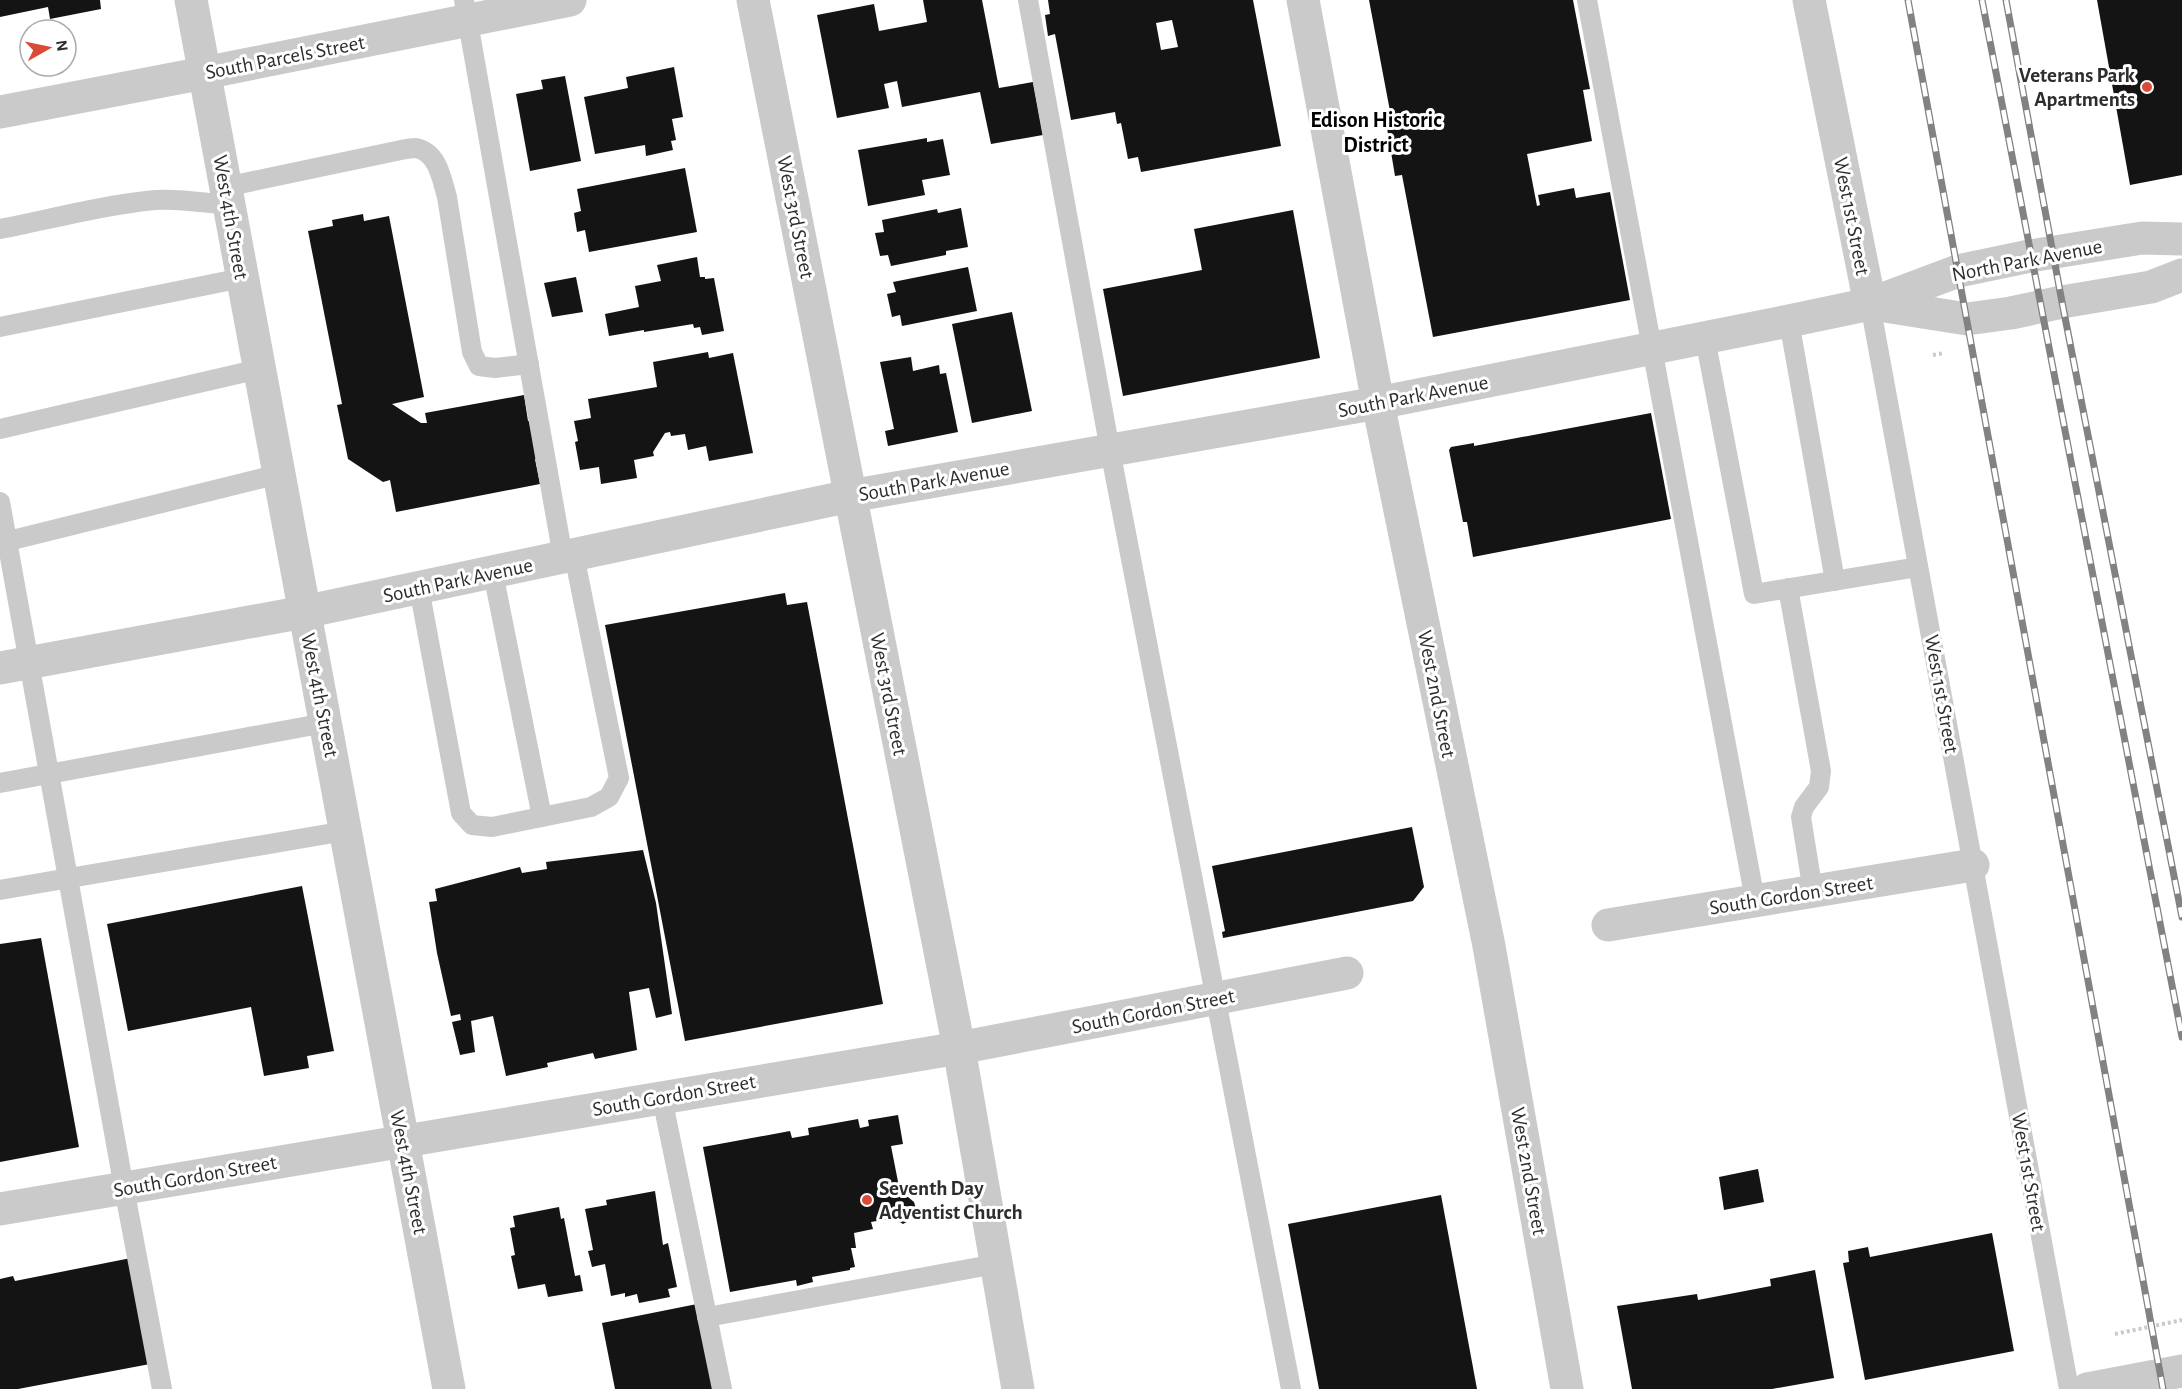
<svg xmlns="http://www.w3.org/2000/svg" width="2182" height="1389" font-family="'Alegreya Sans',sans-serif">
	<rect width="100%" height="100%" fill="#fff"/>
	<g fill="#141414" fill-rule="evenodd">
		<path d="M0 0H100L101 9 50 19 48 7 0 17Z"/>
		<path d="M923 0H982L999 88 1033 82 1043 135 991 144 980 92 902 107 897 81 884 84 889 108 837 118 817 15 874 4 879 31 927 22Z"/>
		<path d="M1048 0H1253L1281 146 1141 172 1138 157 1128 159 1121 123 1117 124 1115 112 1071 120 1055 34 1048 36 1045 15 1050 14ZM1172 20 1178 47 1161 50 1156 23Z"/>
		<path d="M1369 0H1573L1590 89 1583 90 1592 141 1527 154 1537 206 1540 205 1538 195 1574 188 1576 198 1610 192 1630 300 1433 337 1402 175 1395 176 1387 128 1393 127Z"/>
		<path d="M2097 0H2182V175L2130 185Z"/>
		<path d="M674 67 683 117 672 119 676 140 671 141 673 150 646 156 645 145 595 154 584 97 628 88 626 77Z"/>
		<path d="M565 76 581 161 530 171 516 94 543 89 541 80Z"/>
		<path d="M927 138V142L943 139 950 175 922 180 925 195 868 206 858 150Z"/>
		<path d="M685 168 697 232 589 252 585 230 577 232 574 213 581 211 577 189Z"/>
		<path d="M961 208 968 247 946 251V255L891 266 888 255 880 256 875 233 884 232 882 220 937 209 938 213Z"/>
		<path d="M1293 210 1320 358 1123 396 1103 289 1202 270 1194 229Z"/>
		<path d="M363 214 364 221 389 216 424 397 392 404 421 423H427L425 413 524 395 528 421 534 420 541 458 535 459 540 484 396 512 390 480 383 482 348 459 337 405 342 404 308 231 333 226 332 220Z"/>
		<path d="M697 257 700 277H705V279L714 278 724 331 702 335 700 327 694 328 693 324 644 332V330L609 336 605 314 639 307 635 286 661 281 657 265Z"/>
		<path d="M968 267 977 311 902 326 900 315 892 317 887 294 896 292 893 282Z"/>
		<path d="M576 277 583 312 552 317 544 283Z"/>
		<path d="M1012 312 1032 411 972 423 952 324Z"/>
		<path d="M708 352 709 358 733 353 753 453 709 461 706 446 688 450 685 434 671 436 670 432 665 433 653 452 654 456 634 460 637 478 601 484 599 467 580 470 575 442 578 441 574 421 591 418 588 399 657 387 653 362Z"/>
		<path d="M911 357 913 371 939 365 940 374 946 373 958 432 888 446 885 431 894 429 880 362Z"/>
		<path d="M1651 413 1671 519 1473 557 1467 522H1463L1449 450 1451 447 1474 443V446Z"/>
		<path d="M785 593 787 605 807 602 883 1004 685 1041 605 625Z"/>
		<path d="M1412 827 1424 887 1413 901 1223 938 1222 932 1225 931 1212 866Z"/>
		<path d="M643 850 656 903 672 1014 656 1018 649 988 629 992 637 1050 595 1059 593 1053 547 1063 548 1067 506 1076 493 1016 471 1021 475 1052 460 1055 452 1022 461 1020 460 1014 451 1016 437 953 429 902 437 901 435 889 520 867 522 873 547 869 546 862Z"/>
		<path d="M302 886 334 1051 307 1056 309 1068 264 1076 251 1007 128 1031 107 924Z"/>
		<path d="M41 938 79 1147 0 1162V944Z"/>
		<path d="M898 1115 903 1144 891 1146 901 1197H908L914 1202 917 1212 914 1218 903 1224 894 1218 871 1222 873 1229 854 1233 856 1248H851L855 1267 850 1268V1270L812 1277 813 1282 797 1286 796 1280 730 1292 703 1147 790 1131 792 1138 809 1135 808 1128 858 1119 860 1128 869 1126 868 1120Z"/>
		<path d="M1758 1169 1764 1202 1724 1210 1719 1177Z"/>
		<path d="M655 1191 663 1245 668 1243 677 1287 668 1289 670 1297 639 1303 637 1294 625 1297V1293L611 1296 605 1264 592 1267 588 1251 593 1250 585 1209 607 1205 606 1200Z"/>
		<path d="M1441 1195 1477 1389H1319L1288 1224Z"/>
		<path d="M559 1207 561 1219 564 1218 575 1276 580 1275 583 1291 548 1297 545 1284 518 1289 511 1256 515 1255 510 1228 515 1227 513 1216Z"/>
		<path d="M1992 1233 2014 1351 1865 1380 1843 1263 1849 1262 1848 1251 1868 1247 1870 1257Z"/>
		<path d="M131 1258 150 1364 18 1389H0V1279L13 1276 15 1281Z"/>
		<path d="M1815 1270 1834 1378 1772 1389H1632L1617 1306 1697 1294 1698 1300 1771 1286 1770 1279Z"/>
		<path d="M702 1303 719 1389H615L602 1323Z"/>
	</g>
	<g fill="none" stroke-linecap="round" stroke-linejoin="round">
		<g stroke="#cacaca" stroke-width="4" stroke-dasharray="3 3" stroke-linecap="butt">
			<path d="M1933 355 1944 353"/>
			<path d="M2115 1334 2182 1320"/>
		</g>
		<g stroke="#cacaca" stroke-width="20">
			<path d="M464 0 563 557"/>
			<path d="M1028 0 1110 450 1291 1389"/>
			<path d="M1587 0 1755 900"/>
			<path d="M225 187 401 150C406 149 412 148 416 148 438 152 442 180 447 197L472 352 479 366 495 368 529 364"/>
			<path d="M0 229C51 219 103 205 155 200 179 198 204 203 229 205"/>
			<path d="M1870 304 2069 1389"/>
			<path d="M1789 321 1835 581"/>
			<path d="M0 327 242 278"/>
			<path d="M1705 338 1754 594 1918 567"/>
			<path d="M0 429 259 369"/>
			<path d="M0 502 124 1188 162 1389"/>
			<path d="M0 543 279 474"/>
			<path d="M493 573 542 817"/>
			<path d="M419 588 461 813 472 825 492 827 591 807 609 797 619 778 574 555"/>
			<path d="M1788 588 1821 771 1819 787 1804 807 1801 817 1813 892"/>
			<path d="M0 783 325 723"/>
			<path d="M0 890 345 831"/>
			<path d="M662 1098 722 1389"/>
			<path d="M707 1317 996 1264"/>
		</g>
		<g stroke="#cacaca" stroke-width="33">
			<path d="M191 0 449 1389"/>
			<path d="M753 0 959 1048 1018 1389"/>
			<path d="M1303 0 1378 403 1489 946 1567 1389"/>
			<path d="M1809 0 1870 304"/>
			<path d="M0 112 204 73 570 0"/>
			<path d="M1608 925 1973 865"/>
			<path d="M0 1209 959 1048 1347 973"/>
			<path d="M2087 1389 2182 1371"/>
		</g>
		<g stroke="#cacaca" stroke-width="33">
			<path d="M1872 304 1967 319 2011 313 2062 302 2151 287 2182 275"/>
			<path d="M0 668 304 612 850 496 1378 403 1789 321 1870 304 1958 271 2030 256 2142 238 2182 239"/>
		</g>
		<defs>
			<g id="rail">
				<path d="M1908 0 2163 1389"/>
				<path d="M1982 0 2182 1037"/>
				<path d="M2006 0 2062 302 2182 917"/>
			</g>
		</defs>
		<use href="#rail" stroke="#828282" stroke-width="7"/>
		<use href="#rail" stroke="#fff" stroke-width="4.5" stroke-dasharray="14" stroke-linecap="butt"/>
	</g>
	<g fill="#db4a37" stroke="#fff" stroke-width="2">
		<circle cx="2147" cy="87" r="6"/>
		<circle cx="867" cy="1200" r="6"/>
	</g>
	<g text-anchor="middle" stroke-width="6" stroke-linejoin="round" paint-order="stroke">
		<g font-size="21" fill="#2d2d2d" stroke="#fff">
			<text transform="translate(285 57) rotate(-11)" y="7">South Parcels Street</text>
			<text transform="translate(1852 216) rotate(79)" y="7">West 1st Street</text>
			<text transform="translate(231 217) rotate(80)" y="7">West 4th Street</text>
			<text transform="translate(796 217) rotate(79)" y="7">West 3rd Street</text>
			<text transform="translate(2027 260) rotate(-11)" y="7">North Park Avenue</text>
			<text transform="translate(1413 396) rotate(-11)" y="7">South Park Avenue</text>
			<text transform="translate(934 481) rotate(-10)" y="7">South Park Avenue</text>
			<text transform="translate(458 580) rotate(-12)" y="7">South Park Avenue</text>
			<text transform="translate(889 694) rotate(79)" y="7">West 3rd Street</text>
			<text transform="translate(1437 694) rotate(79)" y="7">West 2nd Street</text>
			<text transform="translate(1942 694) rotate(80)" y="7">West 1st Street</text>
			<text transform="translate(320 695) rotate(79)" y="7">West 4th Street</text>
			<text transform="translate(1791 895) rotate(-9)" y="7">South Gordon Street</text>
			<text transform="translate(1153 1011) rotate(-11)" y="7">South Gordon Street</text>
			<text transform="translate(674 1095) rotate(-10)" y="7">South Gordon Street</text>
			<text transform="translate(1529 1171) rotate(80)" y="7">West 2nd Street</text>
			<text transform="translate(409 1172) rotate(79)" y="7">West 4th Street</text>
			<text transform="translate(2029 1172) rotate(80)" y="7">West 1st Street</text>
			<text transform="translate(195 1176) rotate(-10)" y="7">South Gordon Street</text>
		</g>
		<g font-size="21" font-weight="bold" fill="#2d2d2d" stroke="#fff" text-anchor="end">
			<text x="2135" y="82">Veterans Park<tspan x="2135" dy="24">Apartments</tspan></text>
			<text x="879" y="1195" text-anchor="start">Seventh Day<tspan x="879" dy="24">Adventist Church</tspan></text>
		</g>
		<g font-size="22" font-weight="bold" fill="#000" stroke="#fff">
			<text x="1376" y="127">Edison Historic<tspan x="1376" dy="25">District</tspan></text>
		</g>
	</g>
	<g transform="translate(48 48) rotate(81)"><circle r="28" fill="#ffffff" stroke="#ababab" stroke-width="1.5"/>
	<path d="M0-4.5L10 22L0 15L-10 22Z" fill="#db4a37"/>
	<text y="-9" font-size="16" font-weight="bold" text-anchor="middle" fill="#2d2d2d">N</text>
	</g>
</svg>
